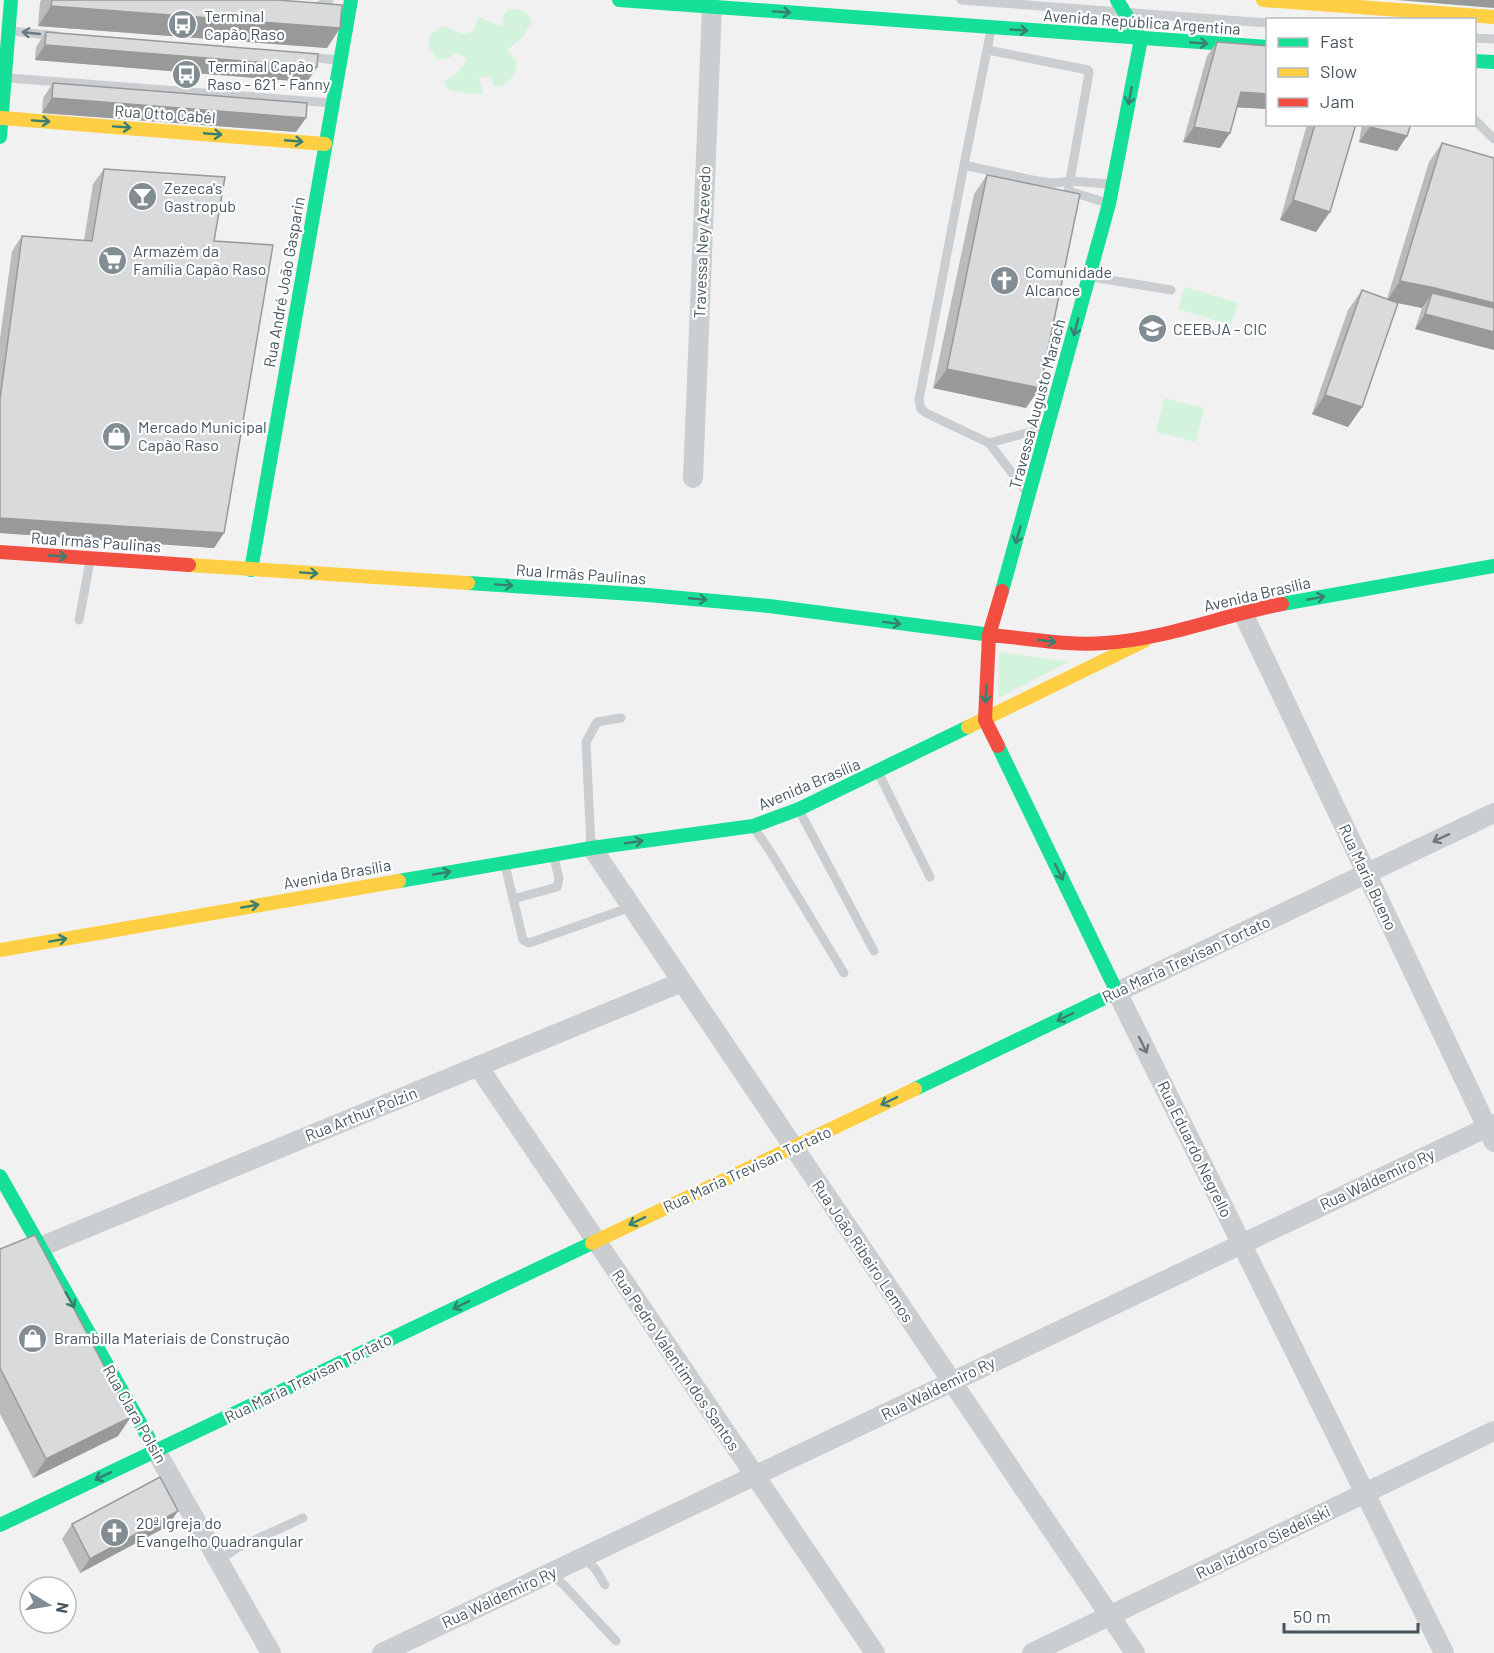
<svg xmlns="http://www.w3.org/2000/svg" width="1494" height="1653" font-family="Barlow,sans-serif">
	<rect width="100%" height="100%" fill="#f2f1f1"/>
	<g fill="#d3f3dc">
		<path d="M509 9C521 9 526 10 532 21L523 37 507 50 517 62C516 74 511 81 501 87L493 85 491 76 479 78 483 94 467 93 449 90 443 82C454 76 462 70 467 58L456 53 449 58 437 60 429 47 430 34 443 26 462 34 473 31 479 17 503 27V16Z"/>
		<path d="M1185 287 1238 303 1231 325 1178 309Z"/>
		<path d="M1164 398 1204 408 1196 442 1156 432Z"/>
		<path d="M999 652 1069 662 998 698Z"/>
	</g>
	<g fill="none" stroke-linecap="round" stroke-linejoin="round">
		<g stroke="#caced0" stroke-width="9">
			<path d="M961 0 1268 23"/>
			<path d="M315 8 329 0"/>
			<path d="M11 31 57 36"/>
			<path d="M1474 38 1494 39"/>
			<path d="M988 50 1088 70 1089 73 1068 191"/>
			<path d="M307 57 338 60"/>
			<path d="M8 78 332 103"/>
			<path d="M1474 119 1494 139"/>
			<path d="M964 165 991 30"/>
			<path d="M1069 191 1107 203"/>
			<path d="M1092 277 1171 290"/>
			<path d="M989 443 1042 429"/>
			<path d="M1026 491 989 443 926 413 921 409 919 400 964 165 1037 181 1054 183 1070 181 1109 184"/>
			<path d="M79 620 90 561"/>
			<path d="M879 774 930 877"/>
			<path d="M800 812 874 951"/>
			<path d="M754 828 770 851 844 973"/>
			<path d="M591 846 586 742 597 722 621 718"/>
			<path d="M505 865 523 940 529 943 631 907"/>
			<path d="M513 899 557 887 559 879 554 857"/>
			<path d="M584 1557 596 1570 605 1585"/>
			<path d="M218 1561 237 1548 303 1518"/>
			<path d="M549 1573 564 1585 616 1641"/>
		</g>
		<g stroke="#caced0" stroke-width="20">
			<path d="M693 478 712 7"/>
			<path d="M1243 613 1494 1142"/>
			<path d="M592 848 1135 1653"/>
			<path d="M478 1066 875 1653"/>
			<path d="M40 1247 682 982"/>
			<path d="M156 1451 271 1653"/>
			<path d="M382 1653 1494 1124"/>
			<path d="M1032 1653 1494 1431"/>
			<path d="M1444 1653 1117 992 1494 813"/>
		</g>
		<g stroke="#16e098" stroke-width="14">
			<path d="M619 0 1268 47"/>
			<path d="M1117 0 1141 39"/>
			<path d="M1474 61 1494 62"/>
			<path d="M0 137 11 0"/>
			<path d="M251 570 351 0"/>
			<path d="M468 583 648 595 769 606 999 636"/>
			<path d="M1002 591 1109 204 1141 39"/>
			<path d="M1282 604 1494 566"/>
			<path d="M399 881 592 848 753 826 799 809 968 727"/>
			<path d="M915 1089 1117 992 998 746"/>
			<path d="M0 1176 156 1451"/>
			<path d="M0 1525 592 1243"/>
		</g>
		<g stroke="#ffcf43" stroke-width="14">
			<path d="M1263 0 1494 17"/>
			<path d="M2 118 325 144"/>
			<path d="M189 565 468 583"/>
			<path d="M968 727 1144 641"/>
			<path d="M0 950 399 881"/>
			<path d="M592 1243 915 1089"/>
		</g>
		<g stroke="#f24e42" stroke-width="14">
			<path d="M0 552 189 565"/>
			<path d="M999 636C1034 639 1070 646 1105 643 1166 639 1223 615 1282 604"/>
			<path d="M998 746 985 720 989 635 1002 591"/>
		</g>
	</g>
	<g fill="#bbbbbc">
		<path d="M41 0H52L340 28 327 48 38 26 40 2Z"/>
		<path d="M46 32 317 67 307 82 35 60 36 47Z"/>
		<path d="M1217 42 1268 46V109L1237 107 1230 133 1220 148 1183 142 1207 56Z"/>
		<path d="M53 83 296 132 42 113 43 98Z"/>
		<path d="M1307 124H1356L1316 232 1280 220Z"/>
		<path d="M1362 124H1411L1407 136 1397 151 1359 142Z"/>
		<path d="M1442 143 1494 350 1415 329 1422 308 1395 302 1362 407 1348 427 1312 414 1348 310 1362 290 1387 299 1429 162Z"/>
		<path d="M104 169 214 241 224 533 214 548 0 533V338L12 251 22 236 84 240 93 184Z"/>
		<path d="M987 175 1026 408 933 388 974 194Z"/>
		<path d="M0 1249 118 1436 33 1478 0 1414Z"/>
		<path d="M72 1524 168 1526 80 1573 62 1539Z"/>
	</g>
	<g fill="#989999">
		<path d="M1397 0H1494V8Z"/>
		<path d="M51 6 340 28 327 48 38 26Z"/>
		<path d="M45 45 317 67 307 82 35 60Z"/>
		<path d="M1241 92 1268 94V109L1231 107Z"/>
		<path d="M52 98 306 118 296 132 42 113Z"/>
		<path d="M1194 127 1230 133 1220 148 1183 142Z"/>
		<path d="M1370 127 1407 136 1397 151 1359 142Z"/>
		<path d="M1293 200 1330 212 1316 232 1280 220Z"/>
		<path d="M1400 281 1435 288 1494 303V326L1432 293 1422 308 1387 301Z"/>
		<path d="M1425 314 1494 332V350L1415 329Z"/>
		<path d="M947 369 1040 388 1026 408 933 388Z"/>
		<path d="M1325 395 1362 407 1348 427 1312 414Z"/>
		<path d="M0 518 224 533 214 548 0 533Z"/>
		<path d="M131 1417 118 1436 33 1478 46 1459Z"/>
		<path d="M178 1511 168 1526 80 1573 90 1559Z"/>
	</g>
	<g fill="#d9dadb" stroke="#989999" stroke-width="1.5">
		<path d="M52 0H278L342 5 340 28 51 6Z"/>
		<path d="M46 32 318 54 317 67 45 45Z"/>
		<path d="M1217 42 1268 46V94L1241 92 1230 133 1194 127Z"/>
		<path d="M53 83 307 103 306 118 52 98Z"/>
		<path d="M1315 124H1356L1330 212 1293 200Z"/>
		<path d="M1370 124H1411L1407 136 1370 127Z"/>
		<path d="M1442 143 1494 158V303L1435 288 1400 281Z"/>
		<path d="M104 169 225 177 214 241 273 245 224 533 0 518V399L22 236 92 241Z"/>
		<path d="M987 175 1080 194 1040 388 947 369Z"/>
		<path d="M1362 290 1398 303 1362 407 1325 395Z"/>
		<path d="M1432 293 1494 308V332L1425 314Z"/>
		<path d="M35 1235 131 1417 46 1459 0 1368V1249Z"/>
		<path d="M160 1477 178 1511 90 1559 72 1524Z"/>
	</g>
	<defs><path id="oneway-shaft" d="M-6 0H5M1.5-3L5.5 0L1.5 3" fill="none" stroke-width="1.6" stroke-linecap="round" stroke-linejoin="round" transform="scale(1.5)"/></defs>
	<g stroke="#387f71">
		<use href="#oneway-shaft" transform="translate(782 12) rotate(4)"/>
		<use href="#oneway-shaft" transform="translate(1019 30) rotate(4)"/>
		<use href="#oneway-shaft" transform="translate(1199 43) rotate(4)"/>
		<use href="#oneway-shaft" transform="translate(1130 96) rotate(101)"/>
		<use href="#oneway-shaft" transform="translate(41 121) rotate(4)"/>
		<use href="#oneway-shaft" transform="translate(122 127) rotate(4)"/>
		<use href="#oneway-shaft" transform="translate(213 134) rotate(5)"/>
		<use href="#oneway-shaft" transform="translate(294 141) rotate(5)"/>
		<use href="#oneway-shaft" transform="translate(1076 327) rotate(105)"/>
		<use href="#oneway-shaft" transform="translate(1018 535) rotate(106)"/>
		<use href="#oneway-shaft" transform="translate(58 556) rotate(4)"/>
		<use href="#oneway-shaft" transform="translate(309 573) rotate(4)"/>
		<use href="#oneway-shaft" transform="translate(504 585) rotate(4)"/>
		<use href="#oneway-shaft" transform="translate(1316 598) rotate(-11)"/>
		<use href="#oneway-shaft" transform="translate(698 599) rotate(5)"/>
		<use href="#oneway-shaft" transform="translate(892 623) rotate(7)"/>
		<use href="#oneway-shaft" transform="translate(1047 641) rotate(6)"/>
		<use href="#oneway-shaft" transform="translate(986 694) rotate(93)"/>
		<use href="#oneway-shaft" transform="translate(634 842) rotate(-8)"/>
		<use href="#oneway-shaft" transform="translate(1059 872) rotate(64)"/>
		<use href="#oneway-shaft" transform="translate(442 873) rotate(-10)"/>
		<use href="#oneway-shaft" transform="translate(250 906) rotate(-10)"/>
		<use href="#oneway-shaft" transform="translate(58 940) rotate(-10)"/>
		<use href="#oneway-shaft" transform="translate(1065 1017) rotate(154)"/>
		<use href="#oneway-shaft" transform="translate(889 1101) rotate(154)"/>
		<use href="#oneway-shaft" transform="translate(637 1221) rotate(154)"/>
		<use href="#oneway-shaft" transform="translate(70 1300) rotate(60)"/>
		<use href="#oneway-shaft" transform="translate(461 1305) rotate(154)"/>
		<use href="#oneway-shaft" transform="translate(103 1476) rotate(155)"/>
	</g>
	<g stroke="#6e7a82">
		<use href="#oneway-shaft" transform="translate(31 33) rotate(-174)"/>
		<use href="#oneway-shaft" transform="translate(1441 838) rotate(155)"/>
		<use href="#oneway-shaft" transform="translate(1143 1045) rotate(64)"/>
	</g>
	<defs>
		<symbol id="bus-disc" viewBox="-11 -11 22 22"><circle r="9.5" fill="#828c93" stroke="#fff"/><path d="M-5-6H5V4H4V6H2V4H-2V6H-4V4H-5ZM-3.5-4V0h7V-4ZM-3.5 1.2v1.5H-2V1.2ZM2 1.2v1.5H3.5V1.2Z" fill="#fff"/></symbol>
		<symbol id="bar-disc" viewBox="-11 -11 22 22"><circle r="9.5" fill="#828c93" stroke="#fff"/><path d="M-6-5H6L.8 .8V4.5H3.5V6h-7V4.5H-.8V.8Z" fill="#fff"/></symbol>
		<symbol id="supermarket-disc" viewBox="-11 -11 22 22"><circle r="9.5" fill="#828c93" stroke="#fff"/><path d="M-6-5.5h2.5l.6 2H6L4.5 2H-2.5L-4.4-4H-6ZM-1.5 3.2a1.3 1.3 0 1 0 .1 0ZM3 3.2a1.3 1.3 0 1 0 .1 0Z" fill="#fff"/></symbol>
		<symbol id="church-disc" viewBox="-11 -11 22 22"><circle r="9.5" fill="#828c93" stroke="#fff"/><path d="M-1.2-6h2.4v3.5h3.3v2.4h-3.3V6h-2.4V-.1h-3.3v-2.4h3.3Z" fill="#fff"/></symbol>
		<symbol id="school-disc" viewBox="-11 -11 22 22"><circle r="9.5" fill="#828c93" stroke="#fff"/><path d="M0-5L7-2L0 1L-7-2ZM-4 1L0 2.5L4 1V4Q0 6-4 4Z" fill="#fff"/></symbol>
		<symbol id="shop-disc" viewBox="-11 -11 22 22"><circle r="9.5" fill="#828c93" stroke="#fff"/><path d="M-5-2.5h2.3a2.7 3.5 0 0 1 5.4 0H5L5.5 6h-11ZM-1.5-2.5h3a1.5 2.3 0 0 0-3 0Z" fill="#fff"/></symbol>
	</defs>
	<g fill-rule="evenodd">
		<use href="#bus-disc" x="166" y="8" width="33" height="33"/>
		<use href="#bus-disc" x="170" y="58" width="33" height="33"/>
		<use href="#bar-disc" x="126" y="180" width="33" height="33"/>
		<use href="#supermarket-disc" x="96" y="244" width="33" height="33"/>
		<use href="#church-disc" x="988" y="264" width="33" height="33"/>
		<use href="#school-disc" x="1136" y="312" width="33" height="33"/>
		<use href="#shop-disc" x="100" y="420" width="33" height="33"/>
		<use href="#shop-disc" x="16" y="1322" width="33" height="33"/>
		<use href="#church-disc" x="98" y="1516" width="33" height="33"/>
	</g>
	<g text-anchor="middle" stroke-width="4.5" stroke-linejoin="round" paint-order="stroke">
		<g font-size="16" fill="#465660" stroke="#fff" text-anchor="start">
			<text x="204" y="22">Terminal<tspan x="204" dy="18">Capão Raso</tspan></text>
			<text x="207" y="72">Terminal Capão<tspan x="207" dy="18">Raso - 621 - Fanny</tspan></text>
			<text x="164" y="194">Zezeca's<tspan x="164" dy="18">Gastropub</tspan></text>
			<text x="133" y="257">Armazém da<tspan x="133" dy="18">Família Capão Raso</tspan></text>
			<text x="1025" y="278">Comunidade<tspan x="1025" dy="18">Alcance</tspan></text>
			<text x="1173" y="335">CEEBJA - CIC</text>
			<text x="138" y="433">Mercado Municipal<tspan x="138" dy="18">Capão Raso</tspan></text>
			<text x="54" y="1344">Brambilla Materiais de Construção</text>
			<text x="136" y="1529">20ª Igreja do<tspan x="136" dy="18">Evangelho Quadrangular</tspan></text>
		</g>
		<g font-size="16" fill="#465660" stroke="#fff">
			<text transform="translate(1142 22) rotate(4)" y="6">Avenida República Argentina</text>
			<text transform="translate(165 114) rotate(4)" y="6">Rua Otto Cabél</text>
			<text transform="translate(702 242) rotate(-88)" y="6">Travessa Ney Azevedo</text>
			<text transform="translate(284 282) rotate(-80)" y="6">Rua André João Gasparin</text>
			<text transform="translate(1037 404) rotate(-75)" y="6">Travessa Augusto Marach</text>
			<text transform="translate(96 542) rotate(4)" y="6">Rua Irmãs Paulinas</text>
			<text transform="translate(581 574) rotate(4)" y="6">Rua Irmãs Paulinas</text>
			<text transform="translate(1257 594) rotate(-13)" y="6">Avenida Brasília</text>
			<text transform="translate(809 784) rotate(-23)" y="6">Avenida Brasília</text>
			<text transform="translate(337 874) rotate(-10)" y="6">Avenida Brasília</text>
			<text transform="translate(1368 877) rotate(65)" y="6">Rua Maria Bueno</text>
			<text transform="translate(1186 959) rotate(-25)" y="6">Rua Maria Trevisan Tortato</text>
			<text transform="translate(361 1114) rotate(-22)" y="6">Rua Arthur Polzin</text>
			<text transform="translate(1195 1149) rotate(64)" y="6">Rua Eduardo Negrello</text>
			<text transform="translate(747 1169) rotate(-25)" y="6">Rua Maria Trevisan Tortato</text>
			<text transform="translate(1377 1179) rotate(-25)" y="6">Rua Waldemiro Ry</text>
			<text transform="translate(863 1251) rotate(56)" y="6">Rua João Ribeiro Lemos</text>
			<text transform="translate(676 1360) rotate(56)" y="6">Rua Pedro Valentim dos Santos</text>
			<text transform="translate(308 1378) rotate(-26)" y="6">Rua Maria Trevisan Tortato</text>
			<text transform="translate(938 1388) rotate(-26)" y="6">Rua Waldemiro Ry</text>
			<text transform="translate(135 1414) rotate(60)" y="6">Rua Clara Polsin</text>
			<text transform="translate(1263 1542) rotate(-26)" y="6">Rua Izidoro Siedeliski</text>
			<text transform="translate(499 1597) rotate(-25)" y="6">Rua Waldemiro Ry</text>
		</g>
	</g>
	<rect x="1266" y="18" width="210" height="108" fill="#ffffff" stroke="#b5bbbf" stroke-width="1.5"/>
	<rect x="1278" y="38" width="30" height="9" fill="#16e098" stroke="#b5bbbf" stroke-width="1.5"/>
	<text x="1320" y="48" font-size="18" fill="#465660">Fast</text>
	<rect x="1278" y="68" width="30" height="9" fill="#ffcf43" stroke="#b5bbbf" stroke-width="1.5"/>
	<text x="1320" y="78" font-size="18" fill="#465660">Slow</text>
	<rect x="1278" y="98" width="30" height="9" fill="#f24e42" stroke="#b5bbbf" stroke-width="1.5"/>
	<text x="1320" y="108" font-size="18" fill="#465660">Jam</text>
	<g transform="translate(48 1605) rotate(101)"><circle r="28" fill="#ffffff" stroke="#b5bbbf" stroke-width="1.5"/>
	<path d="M0-4.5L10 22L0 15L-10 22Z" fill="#828c93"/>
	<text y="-9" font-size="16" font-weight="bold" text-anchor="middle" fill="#465660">N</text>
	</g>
	<path d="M1284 1623v9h134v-9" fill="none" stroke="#465660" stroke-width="3"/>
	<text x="1293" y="1623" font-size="18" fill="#465660" stroke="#ffffff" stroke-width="4.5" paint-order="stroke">50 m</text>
</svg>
